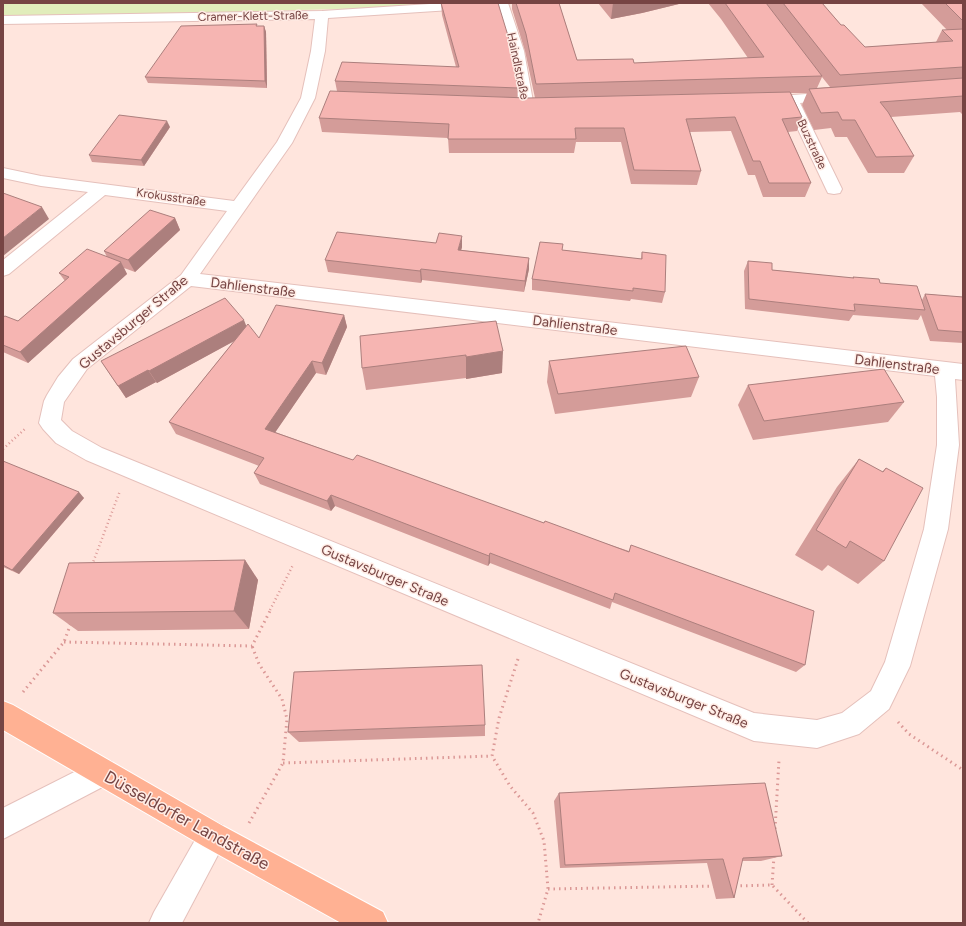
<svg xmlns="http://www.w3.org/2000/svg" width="966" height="926" font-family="Figtree,sans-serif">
	<rect width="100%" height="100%" fill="#ffe5dd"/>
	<path fill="#e1edbb" d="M3 3H430L370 8 57 17 3 15Z"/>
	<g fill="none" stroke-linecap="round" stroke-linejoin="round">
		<defs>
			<g id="minor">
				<path d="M445 3H508L524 51 534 107 532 110 527 111 522 110 520 107 510 51 497 7 328 18 325 51 315 98 292 143 200 274 963 364V380L955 379 959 445 948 529 910 666 889 709 859 734 817 748 754 741 86 460 56 443 43 429 39 423 44 401 47 395 58 377 73 359 181 275 227 211 105 195 9 274 3 276V260L88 192 41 186 3 178V168L41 176 234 201 277 142 301 98 311 51 315 19 3 24V16L322 11ZM191 286 935 376 937 397V445L924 529 885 662 871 691 842 713 817 720 754 713 102 448 72 431 61 420 64 402 87 369Z"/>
				<path d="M834 92 839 93 841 96 839 99 800 103 842 189 840 193 834 194 828 193 826 189 786 104 765 105 760 104 758 101 760 98 765 97Z"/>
				<path d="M102 758 112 762 116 772 112 782 3 839V808Z"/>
				<path d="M213 821 223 826 228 836 182 923H149L154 912 203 826Z"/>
			</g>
			<path id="major" d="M3 701 13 705 223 826 383 912 388 923H341L203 846 3 730Z"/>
		</defs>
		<use href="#minor" stroke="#e5c0bb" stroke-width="2"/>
		<use href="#major" stroke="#fff" stroke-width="2"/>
		<g stroke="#db9896" stroke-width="2.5" stroke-dasharray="1 3" stroke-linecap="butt">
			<path d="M3 449 26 428"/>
			<path d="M92 565 120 491"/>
			<path d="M270 610 293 565"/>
		</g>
		<g stroke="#db9896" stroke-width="3" stroke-dasharray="1.5 4" stroke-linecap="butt">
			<path d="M64 642 252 646 271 609"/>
			<path d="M518 659 499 718 492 756 510 786 533 813 544 841 548 889 538 923"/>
			<path d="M23 692 64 642 71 623"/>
			<path d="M898 722 909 734 963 770"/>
			<path d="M283 763 492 756"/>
			<path d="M249 823 283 763 287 719 282 699 259 664 252 646"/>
			<path d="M775 829 779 760"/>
			<path d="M772 885 774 856"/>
			<path d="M735 886 772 885 808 923"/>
			<path d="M548 889 716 886"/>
		</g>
		<use href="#minor" fill="#fff" fill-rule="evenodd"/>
		<use href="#major" fill="#ffb193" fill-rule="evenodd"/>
	</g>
	<g fill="#d49c99" fill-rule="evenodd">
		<path d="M441 3 518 88 517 98H535L525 51 512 9V3H559L577 60 634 63 748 58 721 19 708 3H822L841 25 865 47 936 42 942 30H947L921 3H963V115L960 112 891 117 914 156 904 173H868L847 137H835L831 128 814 130 802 105 807 93H791L802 117 797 131 788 132 811 183 805 197H763L755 175H748L731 131 690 132 701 171 697 185 631 184 621 142H576L574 153H449L448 138 322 132 319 118 337 91 335 81 456 67 442 15ZM822 77 830 87 817 88Z"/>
		<path d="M598 3H683L642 13 611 19Z"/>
		<path d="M257 26H264L266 32 267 88 148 83 145 77Z"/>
		<path d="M170 127 144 166 92 162 89 155Z"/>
		<path d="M175 218 180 230 135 272 124 268 127 274 28 363 3 352V317L18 321 65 281 59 273 107 257 104 251Z"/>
		<path d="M462 247 461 250 529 258V269L524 292 422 280 421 283 328 272 325 260Z"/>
		<path d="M562 250 641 259 642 252 665 292 662 303 631 299 630 301 532 290V279Z"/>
		<path d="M748 261 772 270 852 278 853 277 880 283 922 300 925 294 963 297V343L930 341 921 315 918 320 853 315 849 321 745 309 744 271Z"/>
		<path d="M344 315 347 327 326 375 316 373 275 432 353 460 629 551 631 545 805 665 796 672 612 602 610 609 490 563 488 566 335 506 331 511 260 484 254 473 259 466 176 434 169 422 234 341 157 383 156 382 126 398 101 361 246 326 259 338Z"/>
		<path d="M496 321 502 373 466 379V378L366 390 362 368Z"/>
		<path d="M549 361 699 377 691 397 555 414 547 382Z"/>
		<path d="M748 385 904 402 888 422 753 440 738 405Z"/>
		<path d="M859 459 882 472 886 468 884 561 858 584 828 565 822 571 795 555 837 487Z"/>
		<path d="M3 461 84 498 19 574 3 567Z"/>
		<path d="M245 560 258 580 249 629 78 631 53 613Z"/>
		<path d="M485 725V736L299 742 288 732Z"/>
		<path d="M559 793 782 856 761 861H742L734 898 716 899 707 863 560 868 554 801Z"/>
	</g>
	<g fill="#ac7f7d">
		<path d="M613 3H683L642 13 611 19Z"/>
		<path d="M264 26 266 32 267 88 265 81Z"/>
		<path d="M167 121 170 127 144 166 141 160Z"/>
		<path d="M42 207 49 219 3 256V238Z"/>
		<path d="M175 218 180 230 135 272 128 260Z"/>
		<path d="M462 236V247L458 262V250Z"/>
		<path d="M529 258V269L524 292 525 281Z"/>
		<path d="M121 262 127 274 28 363 20 352Z"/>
		<path d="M421 269 422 280 421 283 420 271Z"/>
		<path d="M344 315 347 327 326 375 322 363Z"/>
		<path d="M244 320 249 333 157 383 149 371Z"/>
		<path d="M503 351 502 373 466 379V357Z"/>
		<path d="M312 361 316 373 270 440 265 429Z"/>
		<path d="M148 370 156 382 126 398 118 386Z"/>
		<path d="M79 492 84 498 19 574 12 570Z"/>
		<path d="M331 495 335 506 331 511 327 501Z"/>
		<path d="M490 553V563L488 566 489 556Z"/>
		<path d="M245 560 258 580 249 629 234 611Z"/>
	</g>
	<g fill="#f6b5b2" stroke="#ac7f7d">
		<path d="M441 3H498L509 39 518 88 335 81 342 62 459 67Z"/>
		<path d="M516 3H559L577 60 633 59 634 63 764 57 725 3H766L822 76 536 84 526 34Z"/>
		<path d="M783 3H822L841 25H844L865 47 953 41 942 30 963 29V67L840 75Z"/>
		<path d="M945 3H963V21Z"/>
		<path d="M257 24 256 26H264L265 81 145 77 181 26Z"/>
		<path d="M963 78V96L880 102 888 112 914 156 876 157 855 120H842L838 112 821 113 809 89Z"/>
		<path d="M330 91 528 98 790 92 802 117 782 119 811 183H769L760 161H753L735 117 686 119 701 171 634 170 624 128H575L576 139H448L449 124 319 118Z"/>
		<path d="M119 115 167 121 141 160 89 155Z"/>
		<path d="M3 193 42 207 3 238Z"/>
		<path d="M150 210 175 218 128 260 104 251Z"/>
		<path d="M337 232 436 243 439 233 462 236 458 250 529 258 525 281 421 269 420 271 325 260Z"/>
		<path d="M540 242 563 244 562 250 642 259V252L666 255 665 292 633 288V291L532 279Z"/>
		<path d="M87 249 121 262 20 352 3 345V317L5 316 18 321 69 277 59 273Z"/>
		<path d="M748 261 772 263V270L854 278 853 277 879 279 880 283 917 286 925 310 854 304 855 311 749 299Z"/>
		<path d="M925 294 963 297V332L938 330Z"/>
		<path d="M225 298 244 320 149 371 148 370 118 386 101 361Z"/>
		<path d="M276 305 344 315 322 363 312 361 265 429 353 460 357 455 544 523 545 521 629 552 631 545 814 611 805 665 615 593 613 600 490 553 489 556 331 495 327 501 254 473 264 458 169 422 248 324 259 338Z"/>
		<path d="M496 321 503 351 466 357V355L362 368 360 336Z"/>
		<path d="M686 346 699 377 558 394 549 361Z"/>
		<path d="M884 369 904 402 764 421 748 385Z"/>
		<path d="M859 459 883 472 886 468 923 488 884 561 850 541 846 548 816 530Z"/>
		<path d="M3 461 79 492 12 570 3 565Z"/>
		<path d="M245 560 234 611 53 613 69 563Z"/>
		<path d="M482 665 485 725 288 732 294 672Z"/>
		<path d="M765 783 782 856 743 858 734 898 723 859 565 865 559 793Z"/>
	</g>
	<g text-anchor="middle" stroke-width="3" stroke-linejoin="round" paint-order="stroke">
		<g font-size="12" fill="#764443" stroke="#ffece5">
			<text transform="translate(253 16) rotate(-1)" y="4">Cramer-Klett-Straße</text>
			<text transform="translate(518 66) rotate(78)" y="4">Haindlstraße</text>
			<text transform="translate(812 144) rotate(65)" y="4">Buzstraße</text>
			<text transform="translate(171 197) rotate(8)" y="4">Krokusstraße</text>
		</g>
		<g font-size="14" fill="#764443" stroke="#ffece5">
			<text transform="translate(253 287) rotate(7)" y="5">Dahlienstraße</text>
			<text transform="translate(133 322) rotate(-40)" y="5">Gustavsburger Straße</text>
			<text transform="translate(575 325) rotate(7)" y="5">Dahlienstraße</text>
			<text transform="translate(897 364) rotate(7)" y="5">Dahlienstraße</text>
			<text transform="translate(385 575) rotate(23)" y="5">Gustavsburger Straße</text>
			<text transform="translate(684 698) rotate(22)" y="5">Gustavsburger Straße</text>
		</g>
		<g font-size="17" fill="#764443" stroke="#ffece5">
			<text transform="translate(187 820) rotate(29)" y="6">Düsseldorfer Landstraße</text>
		</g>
	</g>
	<rect width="966" height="926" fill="none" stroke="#764443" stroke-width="8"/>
</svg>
